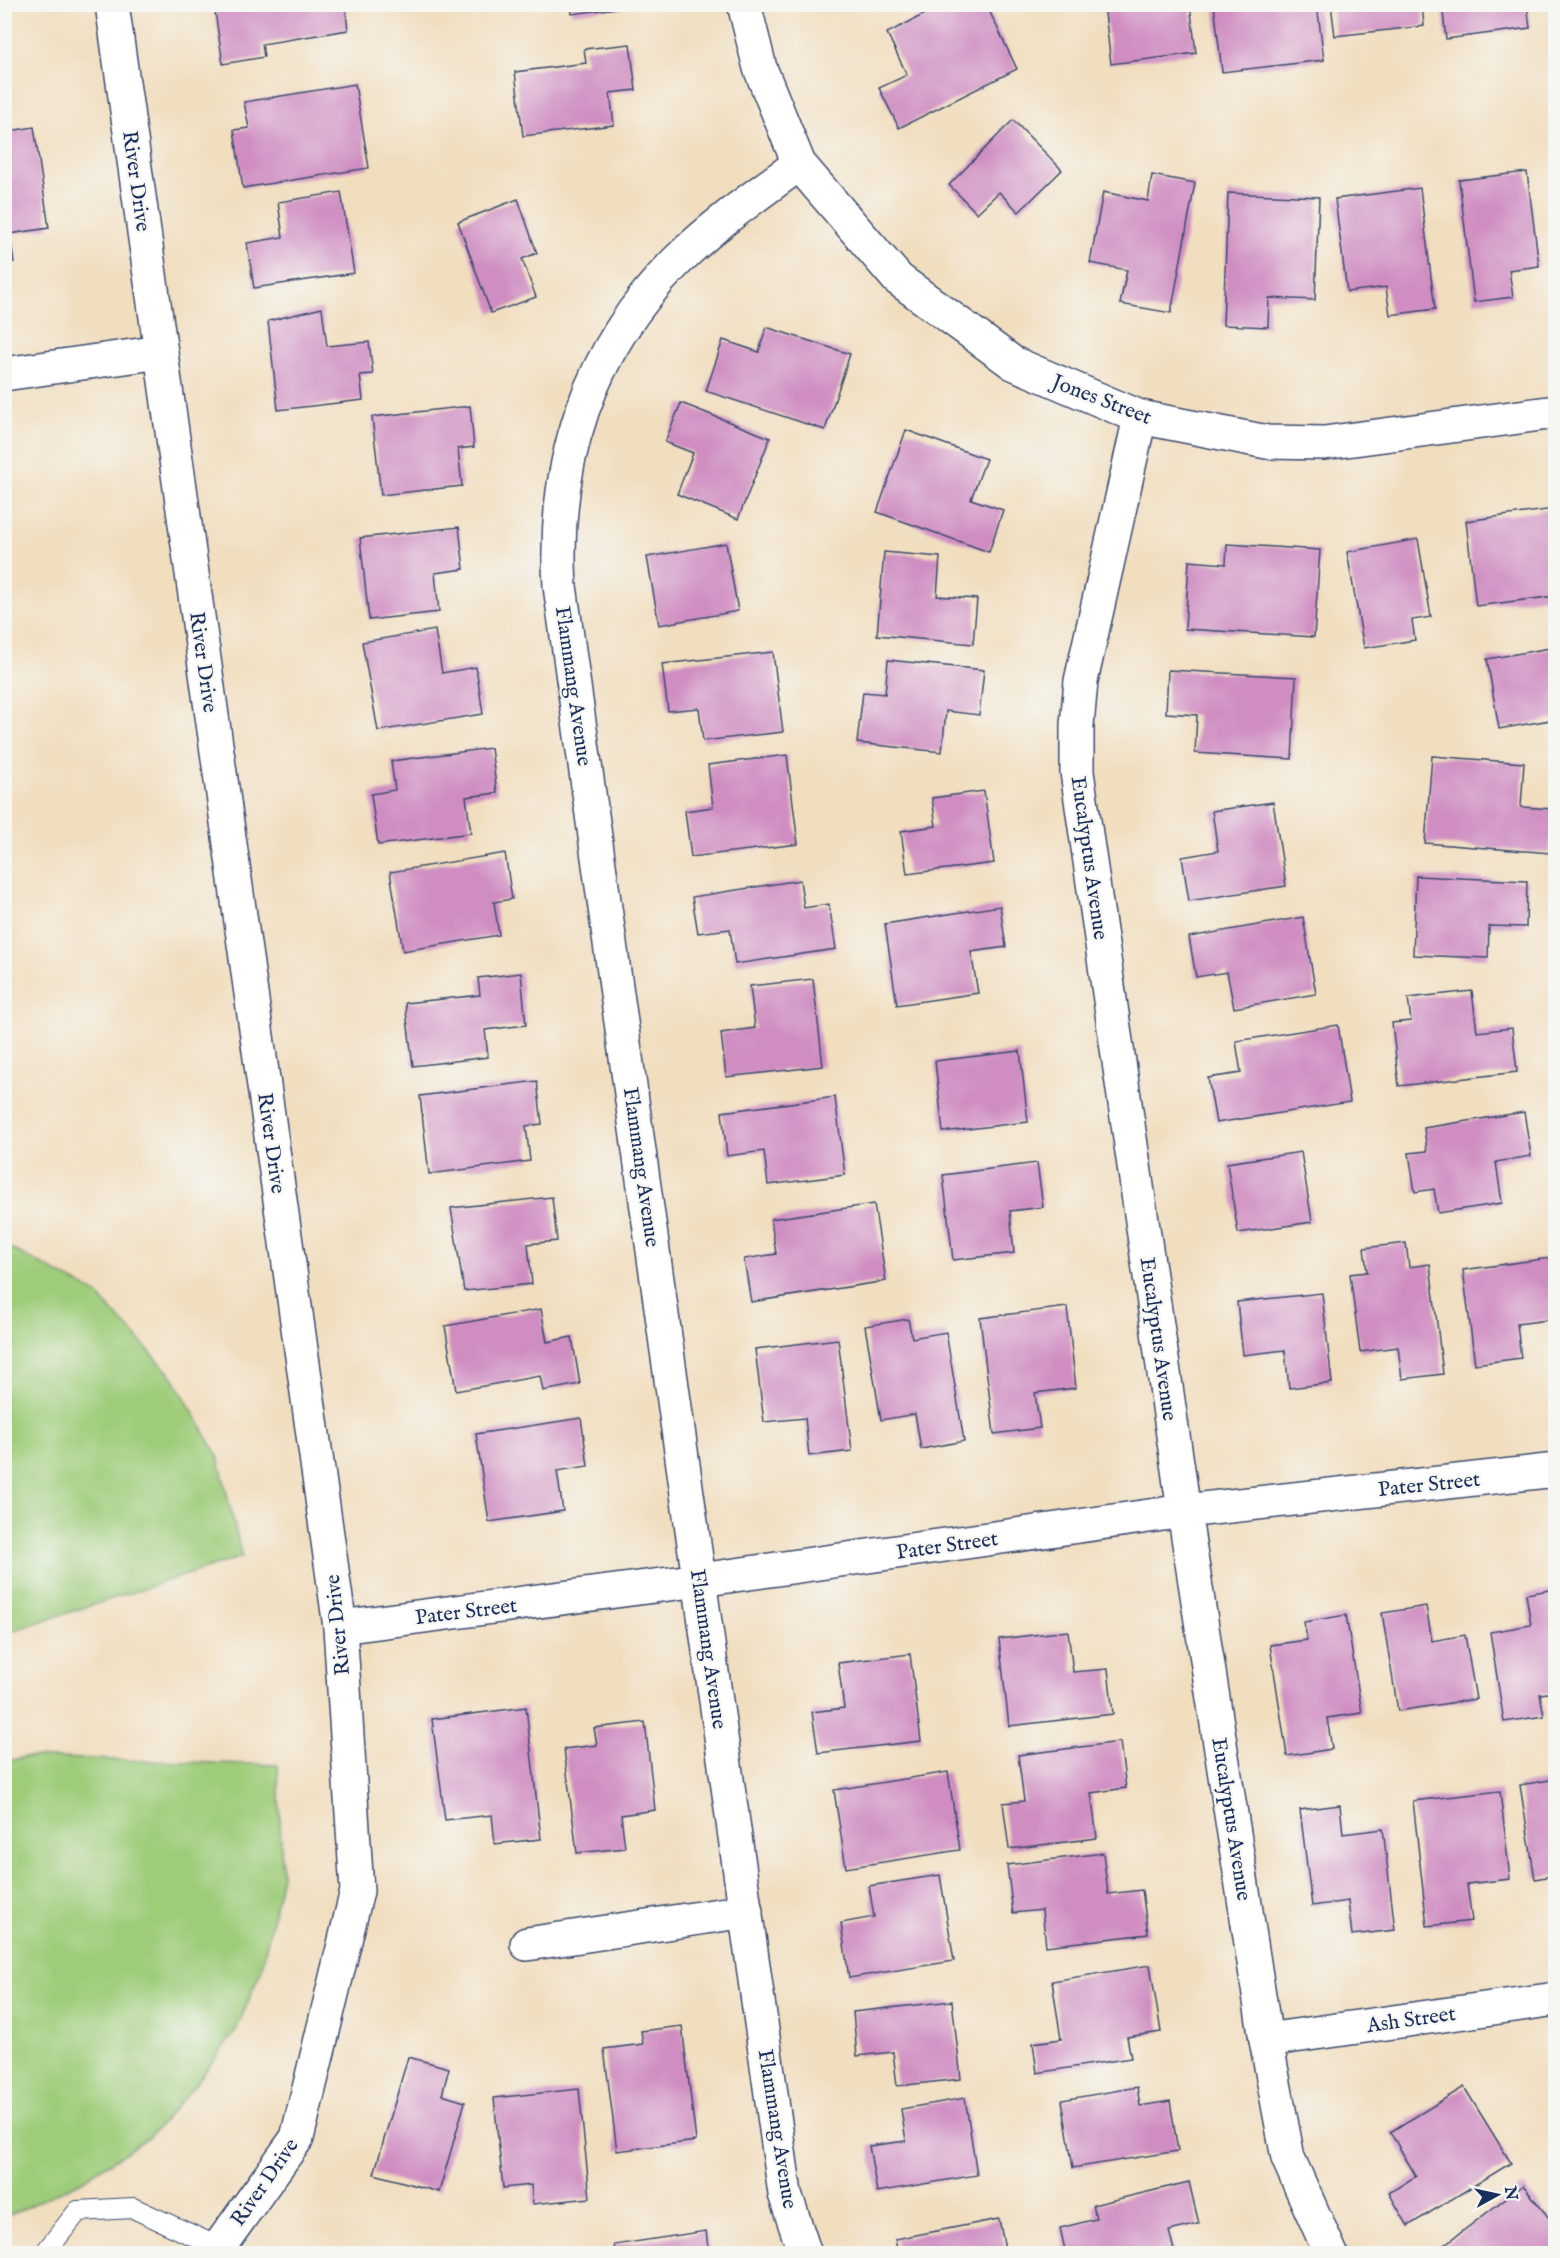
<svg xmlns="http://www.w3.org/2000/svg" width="1560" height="2258" font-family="'IM FELL English',serif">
	<rect width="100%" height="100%" fill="#f6f6f2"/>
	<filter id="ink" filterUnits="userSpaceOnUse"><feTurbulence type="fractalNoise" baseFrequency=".0167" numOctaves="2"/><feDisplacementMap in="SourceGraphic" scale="12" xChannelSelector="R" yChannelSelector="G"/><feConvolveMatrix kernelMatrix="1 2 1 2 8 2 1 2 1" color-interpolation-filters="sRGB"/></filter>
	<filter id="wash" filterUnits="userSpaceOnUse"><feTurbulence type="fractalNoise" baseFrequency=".008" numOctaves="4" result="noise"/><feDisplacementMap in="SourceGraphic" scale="24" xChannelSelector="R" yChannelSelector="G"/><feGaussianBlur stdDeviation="1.35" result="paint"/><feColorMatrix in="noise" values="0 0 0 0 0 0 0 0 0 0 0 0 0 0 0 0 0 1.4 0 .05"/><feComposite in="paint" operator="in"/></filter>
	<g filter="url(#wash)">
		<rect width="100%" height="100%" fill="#f1debf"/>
		<g fill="#9ecc79" stroke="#5c7e6c" stroke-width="1.5">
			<path d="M4 1245 96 1293 173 1377 218 1456 242 1557 5 1633Z"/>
			<path d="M24 1757 278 1765 282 1875 261 1971 236 2030 195 2085 149 2137 80 2182 5 2217 4 1762Z"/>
		</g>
		<g id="blocks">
			<g fill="#cf8dc1">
				<path d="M241 4H345L348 30 262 44 264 57 223 64 215 12 241 8Z"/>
				<path d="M571 4H615L616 8 572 14Z"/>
				<path d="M945 4H986L1017 69 899 128 879 88 907 75 887 33Z"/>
				<path d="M1104 4H1190L1196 53 1111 64Z"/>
				<path d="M1214 4H1317L1324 60 1222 72Z"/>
				<path d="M1331 4H1422L1424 26 1335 36Z"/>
				<path d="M1442 4H1527L1530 28 1446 39Z"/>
				<path d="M630 44 636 90 610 93 614 125 523 136 515 72 586 63 584 49Z"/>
				<path d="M355 84 369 168 243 188 234 130 249 128 244 102Z"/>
				<path d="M1013 120 1062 170 1019 212 999 192 977 213 949 185Z"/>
				<path d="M34 127 49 228 10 234 14 262 4 263V132Z"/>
				<path d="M1527 172 1539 266 1509 270 1513 297 1474 302 1459 180Z"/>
				<path d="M1152 175 1195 183 1171 313 1120 304 1127 270 1090 263 1103 192 1148 201Z"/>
				<path d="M1420 188 1435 309 1390 315 1386 287 1347 292 1335 199Z"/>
				<path d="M341 192 354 273 254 288 247 243 283 237 278 202Z"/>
				<path d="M1228 193 1319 197 1315 300 1269 298 1268 327 1223 325Z"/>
				<path d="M518 199 537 253 522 259 536 297 491 313 458 222Z"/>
				<path d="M322 308 327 346 369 342 373 374 360 375 363 400 278 410 268 321Z"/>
				<path d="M766 327 850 354 825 430 706 391 723 340 759 352Z"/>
				<path d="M681 403 770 438 738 519 677 494 693 453 665 442Z"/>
				<path d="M470 406 474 447 458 449 462 486 381 495 372 417Z"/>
				<path d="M906 430 986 459 971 499 1003 510 989 552 877 512Z"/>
				<path d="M1554 509 1556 596 1476 606 1466 521Z"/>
				<path d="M459 527 464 569 435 573 439 612 369 620 360 538Z"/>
				<path d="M1418 539 1431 617 1412 620 1415 640 1364 648 1347 552Z"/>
				<path d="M726 543 738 611 659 625 647 557Z"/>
				<path d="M1227 544 1320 550 1314 637 1185 629 1189 561 1226 564Z"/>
				<path d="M884 552 940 557 937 596 977 599 973 644 877 635Z"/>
				<path d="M435 630 442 673 476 667 483 714 378 731 362 642Z"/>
				<path d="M1556 647V719L1499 729 1487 659Z"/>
				<path d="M773 652 783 732 703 741 699 708 668 711 662 664Z"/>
				<path d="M888 660 984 670 979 715 946 711 942 752 857 743 863 692 885 694Z"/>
				<path d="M1168 670 1296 677 1292 759 1195 753 1197 715 1166 713Z"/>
				<path d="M491 748 497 793 466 797 471 833 378 845 371 794 395 790 391 761Z"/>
				<path d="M787 755 798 844 691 857 685 811 713 807 708 765Z"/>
				<path d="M1432 756 1524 763 1521 807 1553 809 1550 853 1425 843Z"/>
				<path d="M984 791 994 863 907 874 901 831 936 826 932 798Z"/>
				<path d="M1273 802 1286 886 1189 901 1182 857 1218 851 1212 811Z"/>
				<path d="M505 853 512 899 494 902 499 935 403 951 390 872Z"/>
				<path d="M1416 876 1527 881 1526 927 1489 926 1488 958 1413 955Z"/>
				<path d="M800 880 804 908 829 904 836 949 735 964 730 929 698 933 692 897Z"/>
				<path d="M1000 906 1006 947 971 952 978 993 897 1005 885 924Z"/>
				<path d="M1303 917 1316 994 1234 1008 1227 972 1196 977 1189 937Z"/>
				<path d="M521 973 526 1025 485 1030 488 1057 413 1066 405 1003 480 995 478 978Z"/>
				<path d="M813 979 823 1066 726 1077 721 1033 755 1028 750 986Z"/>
				<path d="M1472 991 1477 1032 1512 1028 1517 1072 1399 1086 1392 1023 1411 1021 1408 998Z"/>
				<path d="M1338 1025 1350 1102 1216 1123 1208 1078 1241 1073 1236 1041Z"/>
				<path d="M1020 1051 1028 1122 943 1132 935 1061Z"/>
				<path d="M537 1081 542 1124 526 1126 530 1161 429 1174 420 1096Z"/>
				<path d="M835 1097 845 1175 768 1185 764 1151 727 1156 722 1112Z"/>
				<path d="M1524 1112 1531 1156 1496 1162 1502 1203 1438 1213 1434 1189 1415 1192 1409 1153 1427 1151 1424 1128Z"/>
				<path d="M1301 1152 1312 1222 1238 1233 1227 1163Z"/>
				<path d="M1037 1163 1043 1207 1010 1211 1014 1253 953 1260 943 1175Z"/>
				<path d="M552 1197 557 1241 528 1244 532 1284 464 1291 451 1208Z"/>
				<path d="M874 1204 886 1281 751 1302 744 1259 776 1254 771 1219Z"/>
				<path d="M1406 1243 1409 1267 1430 1264 1443 1374 1402 1379 1398 1347 1360 1352 1350 1274 1367 1272 1364 1248Z"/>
				<path d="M1550 1258 1556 1319 1517 1324 1521 1358 1475 1364 1463 1270Z"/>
				<path d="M1322 1293 1332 1383 1289 1388 1285 1350 1243 1355 1237 1302Z"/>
				<path d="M1067 1307 1076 1388 1035 1393 1040 1428 994 1434 980 1318Z"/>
				<path d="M541 1309 547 1342 572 1337 580 1384 543 1391 540 1376 456 1391 445 1326Z"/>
				<path d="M908 1319 912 1338 946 1332 964 1441 921 1449 915 1414 881 1420 865 1326Z"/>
				<path d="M838 1339 852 1451 809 1456 805 1418 764 1422 755 1349Z"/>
				<path d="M581 1418 588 1466 557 1471 563 1511 489 1522 476 1434Z"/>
				<path d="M1556 1589V1692L1540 1694 1544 1716 1504 1722 1490 1632 1531 1625 1526 1594Z"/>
				<path d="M1426 1606 1432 1641 1465 1635 1476 1699 1398 1711 1382 1613Z"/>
				<path d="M1346 1615 1362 1713 1327 1718 1332 1749 1287 1756 1270 1645 1307 1640 1304 1622Z"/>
				<path d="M1068 1631 1073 1672 1108 1669 1113 1714 1009 1726 999 1639Z"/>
				<path d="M910 1654 921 1741 818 1753 812 1712 844 1708 838 1663Z"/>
				<path d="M526 1707 541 1839 495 1844 492 1815 445 1820 432 1719Z"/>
				<path d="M645 1722 655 1810 621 1815 625 1848 577 1853 564 1749 597 1745 594 1728Z"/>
				<path d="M1120 1742 1126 1788 1091 1793 1097 1838 1009 1849 1003 1803 1024 1801 1018 1755Z"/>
				<path d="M948 1772 960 1850 846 1868 834 1790Z"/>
				<path d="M1556 1779V1875L1535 1879 1520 1785Z"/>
				<path d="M1500 1791 1510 1879 1467 1884 1472 1921 1427 1926 1413 1801Z"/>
				<path d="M1340 1805 1343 1834 1383 1829 1395 1930 1352 1935 1348 1901 1312 1906 1300 1810Z"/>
				<path d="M1103 1853 1108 1894 1142 1890 1148 1934 1046 1946 1042 1910 1013 1913 1007 1865Z"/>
				<path d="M940 1875 954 1961 849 1978 841 1923 874 1917 869 1886Z"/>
				<path d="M1150 1965 1161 2032 1127 2037 1131 2058 1037 2073 1033 2043 1061 2039 1052 1981Z"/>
				<path d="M952 2001 961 2079 897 2086 893 2052 857 2056 853 2012Z"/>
				<path d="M682 2026 696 2141 617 2151 604 2049 643 2044 641 2031Z"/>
				<path d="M408 2057 449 2068 442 2095 465 2102 439 2192 374 2174Z"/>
				<path d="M1137 2087 1140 2106 1170 2101 1178 2151 1073 2168 1062 2100Z"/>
				<path d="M1464 2087 1511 2163 1408 2226 1389 2193 1416 2176 1390 2132Z"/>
				<path d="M579 2089 590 2198 533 2204 531 2185 503 2188 494 2098Z"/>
				<path d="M965 2098 977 2175 877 2192 869 2146 906 2141 901 2109Z"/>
				<path d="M1189 2182 1199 2224 1169 2231 1175 2254H1066L1060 2228 1096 2219 1093 2205Z"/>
				<path d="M1523 2185 1556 2227V2249L1550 2254H1439L1437 2251Z"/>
				<path d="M999 2219 1006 2254H898L895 2239Z"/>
				<path d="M706 2231 709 2254H616L614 2245Z"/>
			</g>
		</g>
	</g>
	<g filter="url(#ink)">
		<use href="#blocks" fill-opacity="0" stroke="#3b496d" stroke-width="1.5"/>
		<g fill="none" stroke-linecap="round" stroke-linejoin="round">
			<defs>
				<path id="service" d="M44 2254 78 2211 133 2208 218 2247"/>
				<g id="minor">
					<path d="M744 4 760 68 799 164 898 279 1013 363 1140 417 1267 442 1324 443 1556 412"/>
					<path d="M799 164C757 195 714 224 677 261 589 349 552 463 560 586L785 2194 805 2254"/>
					<path d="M4 374 161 352"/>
					<path d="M1140 417 1081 681 1077 725V772L1184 1511 1266 2040 1288 2158 1331 2254"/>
					<path d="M340 1627 700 1580 1184 1511 1556 1470"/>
					<path d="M527 1944 746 1911"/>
					<path d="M1266 2040 1556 1999"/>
				</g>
				<path id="tertiary" d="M112 4 340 1627 357 1891 297 2138 214 2254"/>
			</defs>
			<use href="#service" stroke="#3b496d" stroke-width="22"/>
			<use href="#minor" stroke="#3b496d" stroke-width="36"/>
			<use href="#tertiary" stroke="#3b496d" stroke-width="36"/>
			<use href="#service" stroke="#fff" stroke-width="20"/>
			<use href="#minor" stroke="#fff" stroke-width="33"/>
			<use href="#tertiary" stroke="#fff" stroke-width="33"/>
		</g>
	</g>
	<g text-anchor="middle" stroke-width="4.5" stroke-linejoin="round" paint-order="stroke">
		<g font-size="21" fill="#1b2f5e" stroke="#f6f6f2">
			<text transform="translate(137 181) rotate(82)" y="7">River Drive</text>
			<text transform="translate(1102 399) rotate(21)" y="7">Jones Street</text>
			<text transform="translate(204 662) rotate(82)" y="7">River Drive</text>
			<text transform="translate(574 686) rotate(82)" y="7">Flammang Avenue</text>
			<text transform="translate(1090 858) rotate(82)" y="7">Eucalyptus Avenue</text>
			<text transform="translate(272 1143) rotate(82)" y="7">River Drive</text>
			<text transform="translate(642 1167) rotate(82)" y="7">Flammang Avenue</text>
			<text transform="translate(1159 1339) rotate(82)" y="7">Eucalyptus Avenue</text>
			<text transform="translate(1429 1484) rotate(-6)" y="7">Pater Street</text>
			<text transform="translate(947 1545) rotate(-8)" y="7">Pater Street</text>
			<text transform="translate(466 1611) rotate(-7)" y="7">Pater Street</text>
			<text transform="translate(337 1625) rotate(-96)" y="7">River Drive</text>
			<text transform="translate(709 1649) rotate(82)" y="7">Flammang Avenue</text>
			<text transform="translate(1232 1819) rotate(81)" y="7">Eucalyptus Avenue</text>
			<text transform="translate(1411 2019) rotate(-8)" y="7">Ash Street</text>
			<text transform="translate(778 2129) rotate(81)" y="7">Flammang Avenue</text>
			<text transform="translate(264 2182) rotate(-55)" y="7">River Drive</text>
		</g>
	</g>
	<rect width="1560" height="2258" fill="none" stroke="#f6f6f2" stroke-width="24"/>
	<g transform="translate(1497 2195) rotate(82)" stroke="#f6f6f2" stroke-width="4.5" paint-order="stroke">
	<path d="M0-4.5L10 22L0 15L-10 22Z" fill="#1b2f5e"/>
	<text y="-9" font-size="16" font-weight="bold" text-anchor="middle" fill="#1b2f5e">N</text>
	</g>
</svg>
